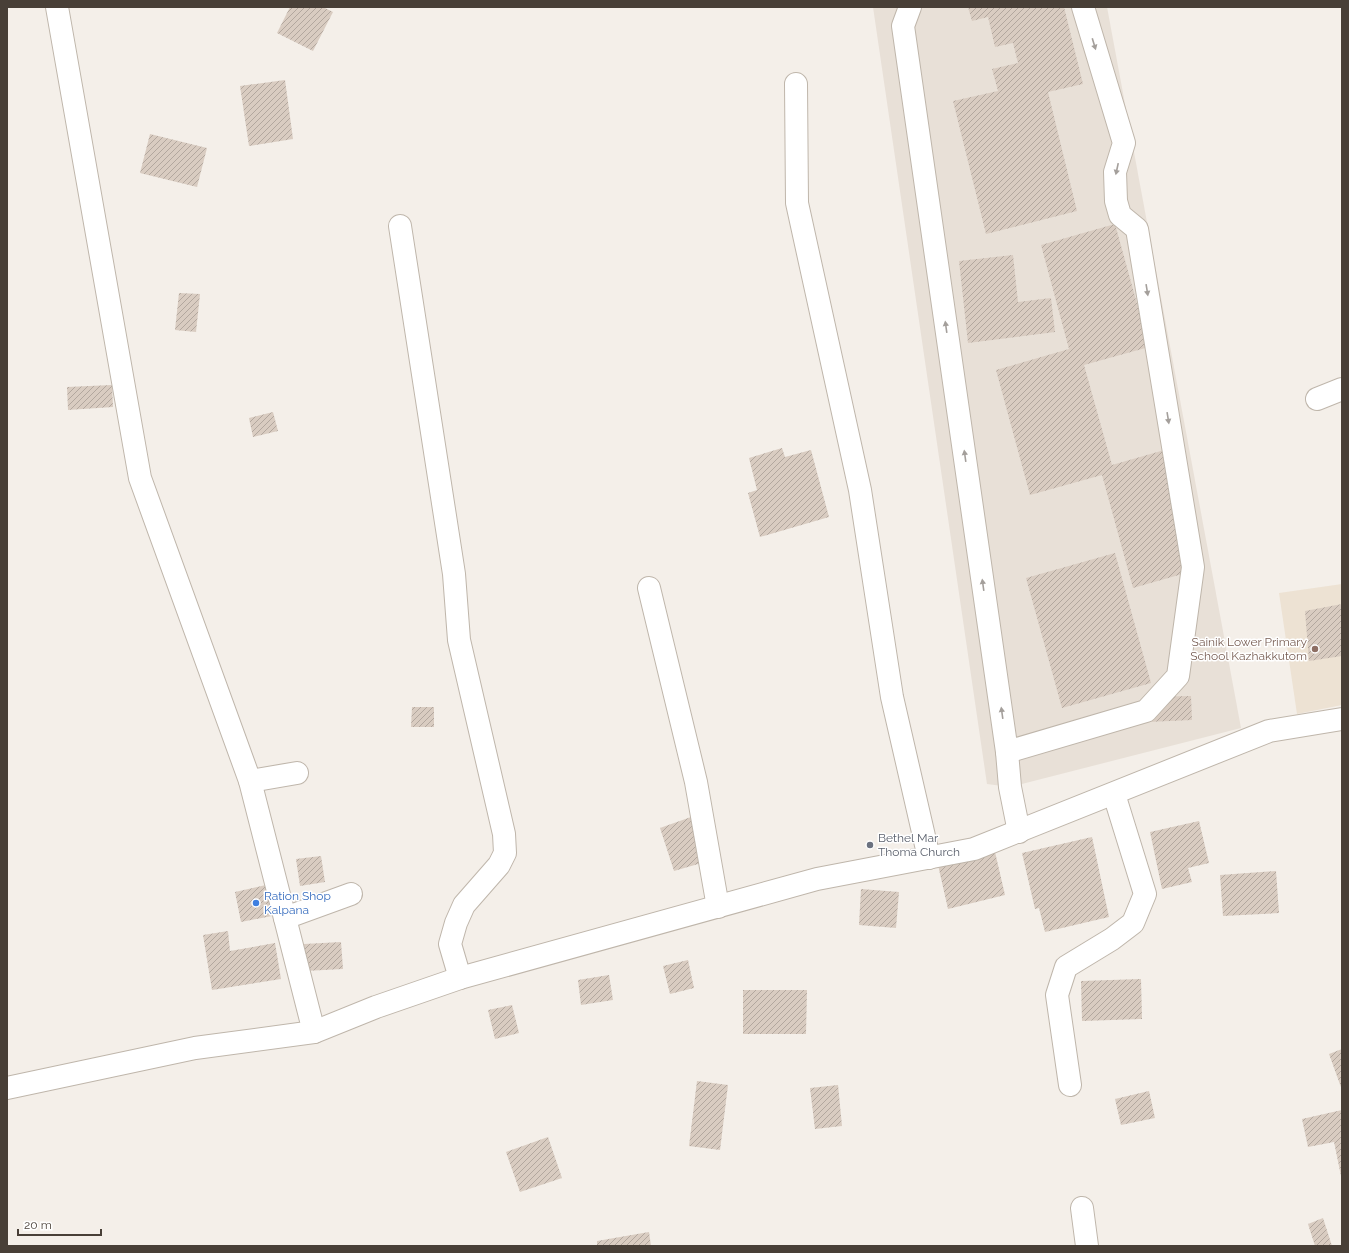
<svg xmlns="http://www.w3.org/2000/svg" width="1349" height="1253" font-family="Raleway,sans-serif">
	<defs>
		<pattern id="building-hatch" width="6" height="6" patternUnits="userSpaceOnUse"><rect width="6" height="6" fill="#d9ccc1"/><path d="M-1 1l2-2M0 6l6-6M5 7l2-2" fill="none" stroke="#b2a79e"/></pattern>
	</defs>
	<rect width="100%" height="100%" fill="#f4efe9"/>
	<path fill="#e8e0d7" d="M873 7H1107L1241 728 1010 787 987 784Z"/>
	<path fill="#ede2d3" d="M1342 584V705L1297 714 1279 593Z"/>
	<g fill="url(#building-hatch)">
		<path d="M290 7H323L333 12 313 51 277 33Z"/>
		<path d="M968 7H1064L1083 84 1048 92 1077 211 986 234 953 101 998 91 992 69 1018 63 1013 43 995 47 988 17 972 21Z"/>
		<path d="M285 80 293 139 249 146 240 86Z"/>
		<path d="M150 134 207 148 197 187 140 173Z"/>
		<path d="M1115 224 1149 347 1084 365 1112 465 1168 449 1200 569 1133 588 1102 475 1030 495 996 370 1069 349 1041 245Z"/>
		<path d="M1013 255 1018 302 1051 298 1055 332 968 343 959 261Z"/>
		<path d="M179 293 200 294 196 332 175 330Z"/>
		<path d="M112 385 113 407 68 410 67 387Z"/>
		<path d="M273 412 278 431 253 437 249 418Z"/>
		<path d="M782 448 785 457 811 450 829 517 760 537 748 493 757 490 749 458Z"/>
		<path d="M1115 553 1151 683 1062 708 1026 578Z"/>
		<path d="M1342 604V656L1309 661 1305 611Z"/>
		<path d="M1191 696 1192 720 1148 722 1147 697Z"/>
		<path d="M412 707H434V727H411Z"/>
		<path d="M691 817 705 862 674 871 660 828Z"/>
		<path d="M1199 821 1209 863 1188 868 1192 882 1162 889 1150 832Z"/>
		<path d="M1092 837 1109 917 1045 932 1039 908 1035 909 1022 853Z"/>
		<path d="M995 852 1005 895 948 909 938 865Z"/>
		<path d="M321 856 325 882 300 886 296 859Z"/>
		<path d="M1276 871 1279 913 1223 916 1220 875Z"/>
		<path d="M270 884 277 915 241 922 235 892Z"/>
		<path d="M861 889 899 892 896 928 859 925Z"/>
		<path d="M228 931 230 951 275 943 281 979 212 990 203 935Z"/>
		<path d="M341 942 343 969 305 971 304 944Z"/>
		<path d="M688 960 694 988 670 994 663 966Z"/>
		<path d="M609 975 613 1000 581 1005 578 980Z"/>
		<path d="M1141 979 1142 1019 1082 1021 1081 981Z"/>
		<path d="M743 990H807L806 1034H743Z"/>
		<path d="M512 1005 519 1033 495 1039 488 1010Z"/>
		<path d="M1342 1049V1090L1329 1054Z"/>
		<path d="M697 1081 728 1085 720 1150 689 1146Z"/>
		<path d="M838 1085 842 1126 815 1129 810 1088Z"/>
		<path d="M1149 1091 1155 1118 1121 1125 1115 1099Z"/>
		<path d="M1342 1110V1176H1341L1334 1142 1308 1147 1302 1119Z"/>
		<path d="M548 1137 562 1178 520 1192 506 1152Z"/>
		<path d="M1323 1218 1332 1246H1315L1308 1224Z"/>
		<path d="M649 1232 651 1246H597V1241Z"/>
	</g>
	<g fill="none" stroke-linecap="round" stroke-linejoin="round">
		<defs>
			<g id="minor">
				<path d="M57 7 140 478 250 781 314 1032"/>
				<path d="M910 7 903 26 1007 752 1010 787 1019 832"/>
				<path d="M796 84 797 203 860 490 892 697 929 858"/>
				<path d="M400 226 454 574 459 640 504 834 505 853 499 865 464 905 456 923 450 944 460 978"/>
				<path d="M1317 399 1342 389"/>
				<path d="M649 588 696 782 718 907"/>
				<path d="M1007 752 1146 711 1178 676 1193 567 1137 229 1120 215 1116 201 1115 172 1124 143 1083 7"/>
				<path d="M250 781 297 773"/>
				<path d="M285 918 351 894"/>
				<path d="M1070 1085 1057 995 1066 967 1112 939 1133 923 1145 894 1114 794"/>
				<path d="M7 1088 195 1048 314 1032 376 1007 460 978 817 879 974 849 1269 731 1342 719"/>
				<path d="M1082 1208 1087 1246"/>
			</g>
		</defs>
		<use href="#minor" stroke="#bfb6ab" stroke-width="24"/>
		<use href="#minor" stroke="#fff" stroke-width="22"/>
	</g>
	<defs><path id="oneway-solid" d="M-6-.8H1V-3.2L6.5 0L1 3.2V.8H-6Z"/></defs>
	<g fill="#a49f9b">
		<use href="#oneway-solid" transform="translate(1094 44) rotate(73)"/>
		<use href="#oneway-solid" transform="translate(1117 169) rotate(102)"/>
		<use href="#oneway-solid" transform="translate(1147 290) rotate(81)"/>
		<use href="#oneway-solid" transform="translate(946 327) rotate(-98)"/>
		<use href="#oneway-solid" transform="translate(1168 418) rotate(81)"/>
		<use href="#oneway-solid" transform="translate(965 456) rotate(-98)"/>
		<use href="#oneway-solid" transform="translate(983 585) rotate(-98)"/>
		<use href="#oneway-solid" transform="translate(1002 713) rotate(-98)"/>
	</g>
	<circle fill="#8d6e63" stroke="#fff" stroke-width="1.5" cx="1315" cy="649" r="4"/>
	<circle fill="#6b7280" stroke="#fff" stroke-width="1.5" cx="870" cy="845" r="4"/>
	<circle fill="#3f7fe0" stroke="#fff" stroke-width="1.5" cx="256" cy="903" r="4"/>
	<g text-anchor="middle" stroke-width="3" stroke-linejoin="round" paint-order="stroke">
		<g font-size="12" fill="#785e54" stroke="#fff" text-anchor="end">
			<text x="1307" y="646">Sainik Lower Primary<tspan x="1307" dy="14">School Kazhakkutom</tspan></text>
		</g>
		<g font-size="12" fill="#5b616d" stroke="#fff" text-anchor="start">
			<text x="878" y="842">Bethel Mar<tspan x="878" dy="14">Thoma Church</tspan></text>
		</g>
		<g font-size="12" fill="#366cbe" stroke="#fff" text-anchor="start">
			<text x="264" y="900">Ration Shop<tspan x="264" dy="14">Kalpana</tspan></text>
		</g>
	</g>
	<rect width="1349" height="1253" fill="none" stroke="#483f37" stroke-width="16"/>
	<path d="M18 1229v6h83v-6" fill="none" stroke="#483f37" stroke-width="2"/>
	<text x="24" y="1229" font-size="12" fill="#483f37" stroke="#ffffff" stroke-width="3" paint-order="stroke">20 m</text>
</svg>
